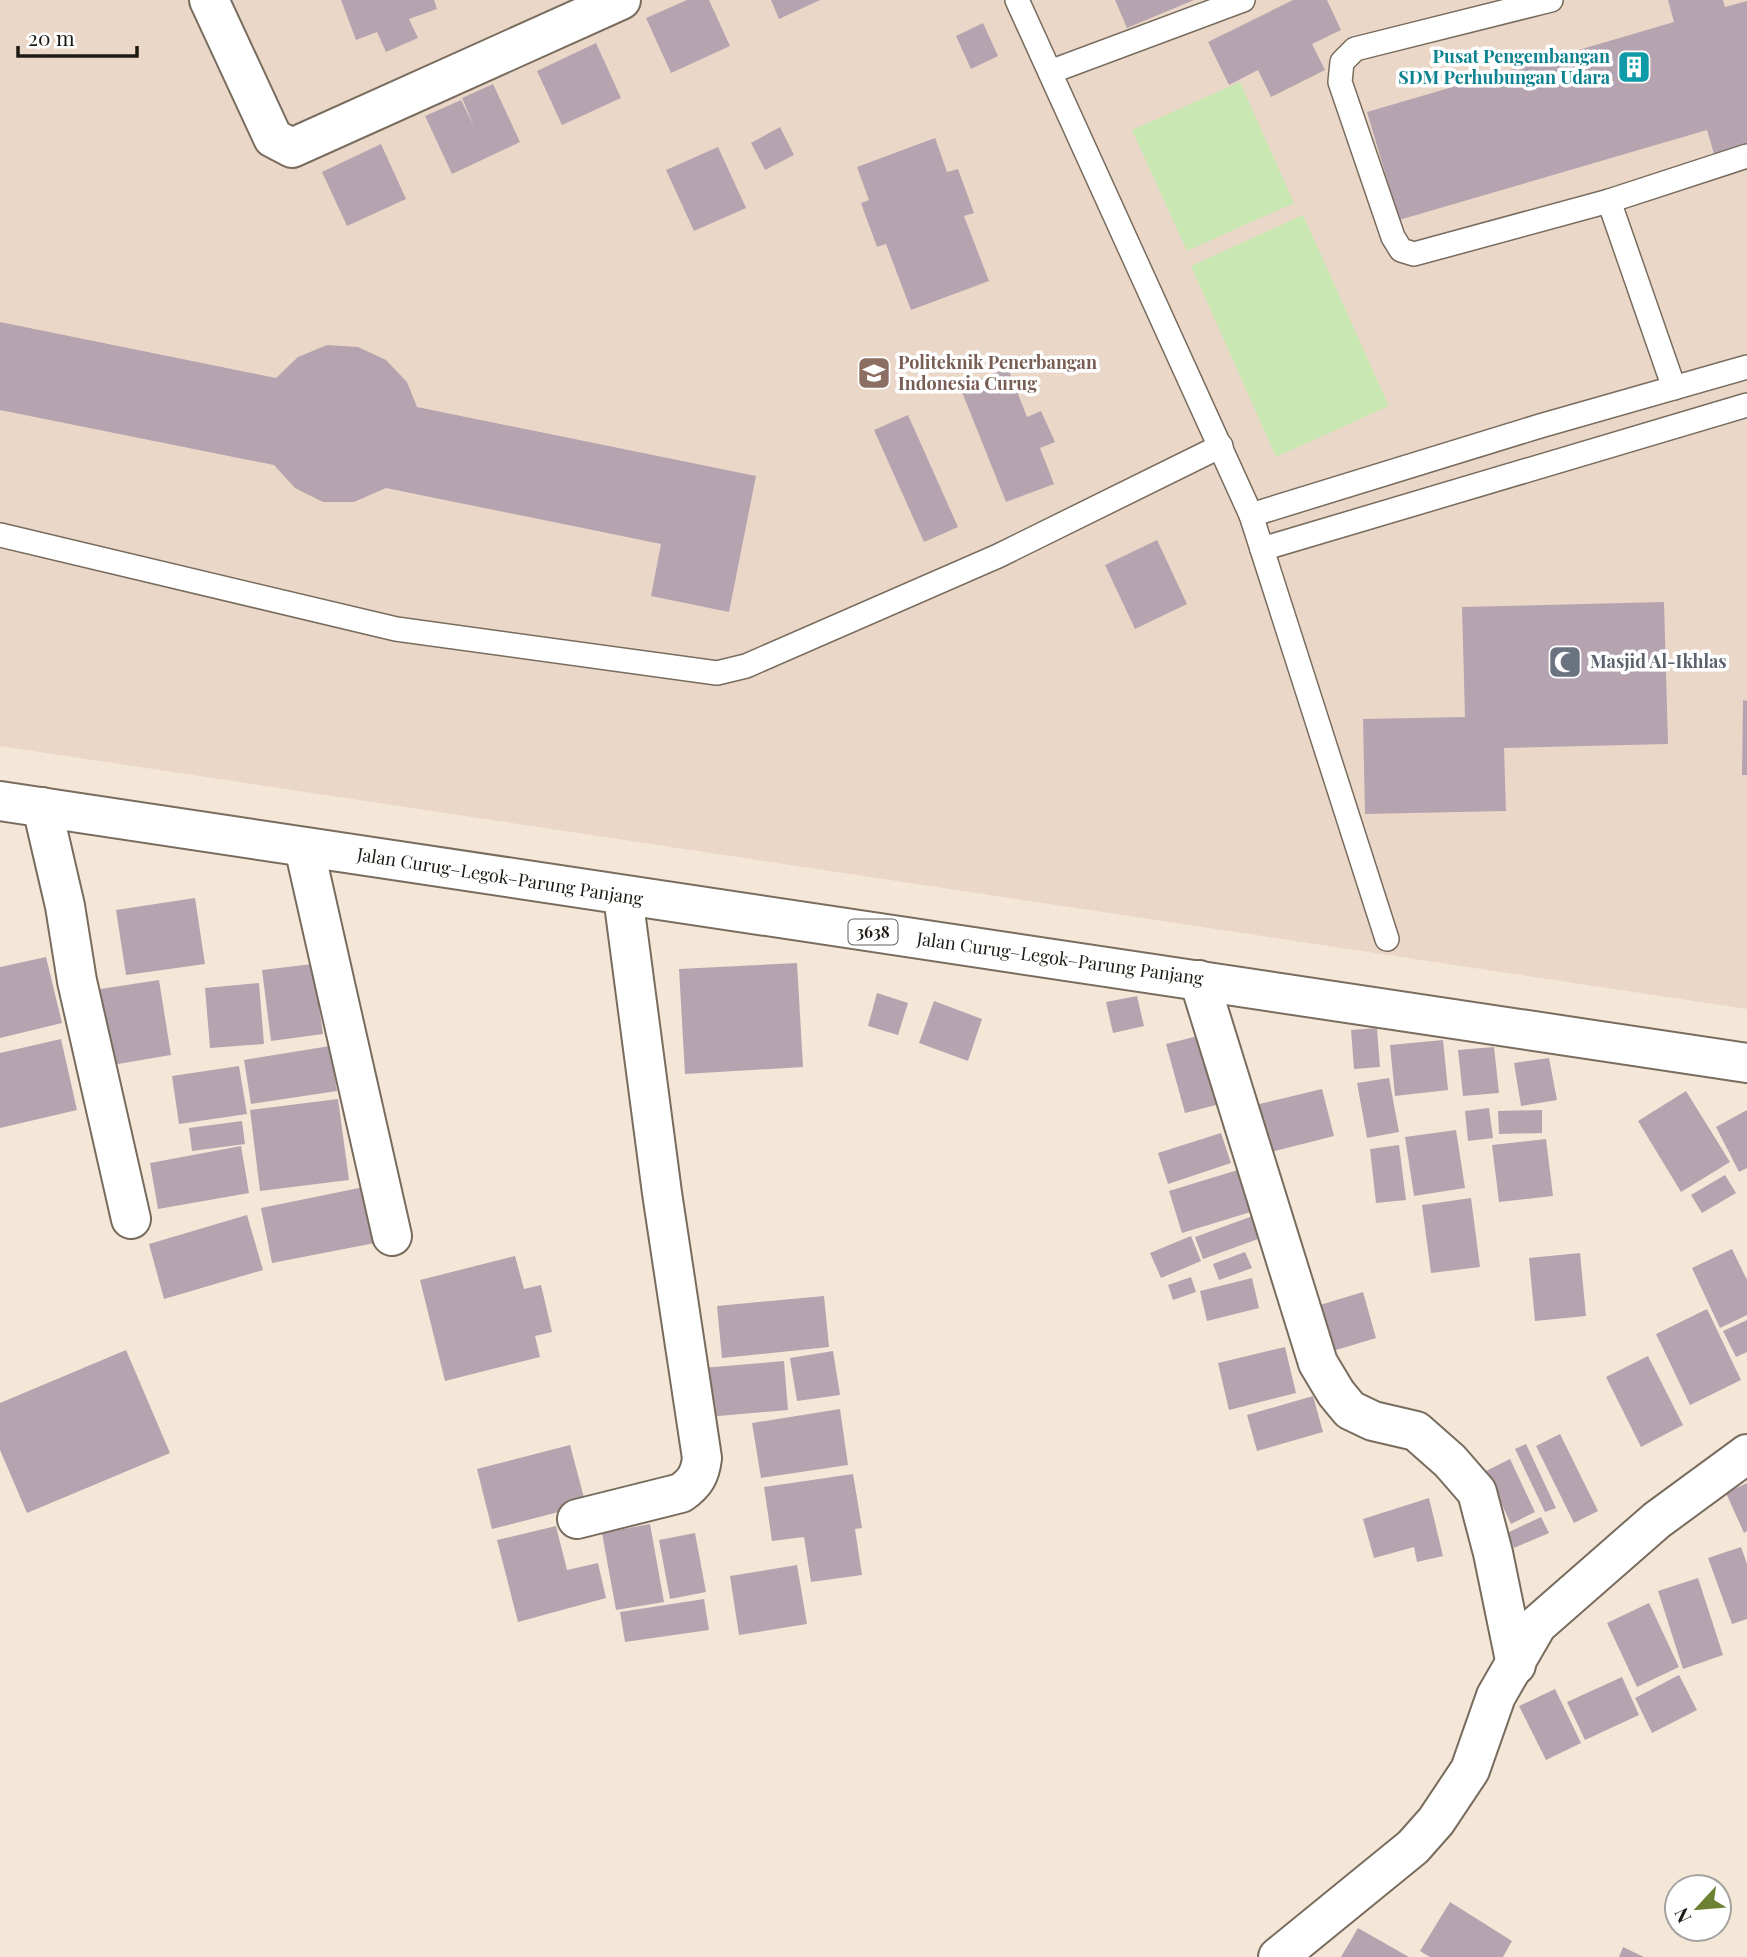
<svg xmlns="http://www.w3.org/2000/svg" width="1747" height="1957" font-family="'Playfair Display',serif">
	<rect width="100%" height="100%" fill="#f4e7d7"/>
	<path fill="#ebd7c8" d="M0 0H1747V1009L0 746Z"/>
	<g fill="#c9e7b2">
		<path d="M1240 82 1294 203 1187 251 1132 130Z"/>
		<path d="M1303 215 1389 406 1276 457 1191 266Z"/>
	</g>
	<g fill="#b5a4b0">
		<path d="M341 0H434L437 9 409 19 418 38 386 52 377 32 356 40Z"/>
		<path d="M687 0H709L730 46 671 73 646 18Z"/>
		<path d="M771 0H820L779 19Z"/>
		<path d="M1115 0H1194L1127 28Z"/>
		<path d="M1293 0H1327L1341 30 1312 44 1325 70 1271 97 1258 70 1229 85 1208 42Z"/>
		<path d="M1668 0H1723L1725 7 1747 1V160L1718 168 1707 130 1399 220 1367 112 1674 22Z"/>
		<path d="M983 23 998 56 971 69 956 36Z"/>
		<path d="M596 43 621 98 562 125 537 71Z"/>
		<path d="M493 84 520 142 452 174 425 116 461 100 474 126 462 98Z"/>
		<path d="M780 127 794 155 765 170 751 143Z"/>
		<path d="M935 138 947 172 958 169 974 213 964 216 989 281 911 310 886 244 877 247 861 203 869 200 857 167Z"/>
		<path d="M381 144 406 199 347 226 322 172Z"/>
		<path d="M718 147 746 208 694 231 666 170Z"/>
		<path d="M0 322 276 378 298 357 327 345 358 347 386 360 407 382 417 407 756 476 729 612 651 596 661 544 386 488 354 502H323L295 488 274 465 0 410Z"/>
		<path d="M1008 368 1027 417 1041 411 1055 442 1040 448 1054 484 1006 502 960 387Z"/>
		<path d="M908 415 958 527 924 542 874 430Z"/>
		<path d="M1157 540 1187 604 1135 629 1105 565Z"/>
		<path d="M1664 602 1668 744 1504 748 1506 811 1365 814 1363 719 1465 717 1462 607Z"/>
		<path d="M1743 700 1747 701V775H1742Z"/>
		<path d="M195 898 205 964 126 975 116 910Z"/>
		<path d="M46 957 62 1023 0 1038V967Z"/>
		<path d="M797 963 803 1067 685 1074 679 969Z"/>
		<path d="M313 964 323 1034 271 1041 262 970Z"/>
		<path d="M159 980 171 1055 106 1066 94 990Z"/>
		<path d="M259 983 264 1044 210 1048 205 988Z"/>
		<path d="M877 993 908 1003 898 1035 868 1026Z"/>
		<path d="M1137 996 1144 1026 1113 1033 1106 1002Z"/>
		<path d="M934 1001 982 1019 968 1061 919 1043Z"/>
		<path d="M1377 1028 1380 1067 1354 1069 1351 1030Z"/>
		<path d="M1202 1035 1220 1104 1185 1113 1166 1044Z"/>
		<path d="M61 1039 77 1110 0 1128V1053Z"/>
		<path d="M1443 1040 1448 1090 1395 1096 1390 1045Z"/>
		<path d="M330 1046 337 1091 251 1104 244 1060Z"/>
		<path d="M1494 1047 1499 1093 1463 1096 1458 1050Z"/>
		<path d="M1549 1058 1557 1100 1521 1106 1514 1063Z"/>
		<path d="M239 1066 247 1114 179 1124 172 1076Z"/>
		<path d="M1389 1078 1399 1132 1367 1138 1357 1083Z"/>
		<path d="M1322 1089 1334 1136 1267 1153 1255 1105Z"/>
		<path d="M1686 1091 1730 1162 1681 1192 1638 1121Z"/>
		<path d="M338 1099 349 1180 260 1191 250 1110Z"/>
		<path d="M1489 1108 1493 1138 1468 1141 1465 1111Z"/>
		<path d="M1542 1110V1133L1499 1134 1498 1111Z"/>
		<path d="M1747 1110V1168L1739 1172 1716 1127Z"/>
		<path d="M242 1121 245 1144 192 1151 189 1128Z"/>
		<path d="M1456 1130 1465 1188 1414 1196 1405 1137Z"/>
		<path d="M1221 1133 1231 1163 1168 1184 1158 1153Z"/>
		<path d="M1546 1139 1553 1196 1499 1202 1492 1145Z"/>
		<path d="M1399 1145 1406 1200 1376 1203 1370 1149Z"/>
		<path d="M241 1146 249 1193 158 1209 150 1163Z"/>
		<path d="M1241 1169 1254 1211 1182 1233 1169 1191Z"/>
		<path d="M1725 1175 1736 1193 1702 1213 1691 1195Z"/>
		<path d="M369 1186 380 1242 272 1263 261 1208Z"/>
		<path d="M1471 1198 1480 1267 1431 1273 1422 1205Z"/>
		<path d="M1261 1213 1269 1235 1203 1259 1195 1237Z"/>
		<path d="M247 1215 263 1270 164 1299 149 1244Z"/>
		<path d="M1191 1236 1201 1261 1161 1278 1150 1253Z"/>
		<path d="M1732 1249 1747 1280V1315L1720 1328 1692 1268Z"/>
		<path d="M1245 1252 1252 1268 1219 1280 1213 1264Z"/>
		<path d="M1580 1253 1586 1316 1535 1321 1529 1258Z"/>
		<path d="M515 1256 524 1289 541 1285 552 1332 535 1336 540 1357 445 1381 420 1280Z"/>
		<path d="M1191 1277 1196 1292 1173 1300 1168 1285Z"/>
		<path d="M1252 1278 1259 1308 1207 1321 1200 1291Z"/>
		<path d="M1363 1292 1376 1338 1323 1354 1310 1308Z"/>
		<path d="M824 1296 829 1347 722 1358 717 1306Z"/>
		<path d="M1707 1309 1741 1380 1690 1405 1656 1334Z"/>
		<path d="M1747 1320V1352L1736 1357 1723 1331Z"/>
		<path d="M1285 1347 1296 1393 1229 1410 1218 1363Z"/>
		<path d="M126 1350 170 1453 27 1513 0 1450V1403Z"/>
		<path d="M833 1351 840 1395 797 1401 790 1358Z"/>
		<path d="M1648 1356 1683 1425 1641 1447 1606 1377Z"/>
		<path d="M784 1361 788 1410 707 1417 702 1368Z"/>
		<path d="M1313 1396 1323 1432 1257 1451 1247 1415Z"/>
		<path d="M840 1409 848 1465 761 1478 752 1423Z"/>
		<path d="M1560 1434 1598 1511 1574 1523 1536 1446Z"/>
		<path d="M1526 1444 1556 1508 1545 1512 1515 1449Z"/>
		<path d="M570 1445 586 1505 492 1529 477 1469Z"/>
		<path d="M1510 1459 1535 1512 1511 1524 1486 1471Z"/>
		<path d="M853 1474 862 1528 855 1529 862 1575 811 1582 804 1537 772 1541 764 1487Z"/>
		<path d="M1747 1483V1531L1744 1533 1726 1493Z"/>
		<path d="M1429 1498 1443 1556 1417 1562 1414 1547 1374 1558 1363 1519Z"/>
		<path d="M1541 1517 1549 1533 1514 1548 1507 1533Z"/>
		<path d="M650 1524 664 1602 616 1610 602 1533Z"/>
		<path d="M556 1526 567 1570 598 1563 606 1598 518 1622 497 1540Z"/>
		<path d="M695 1533 706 1592 670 1599 659 1540Z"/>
		<path d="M1741 1547 1747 1564V1619L1732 1624 1708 1558Z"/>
		<path d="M797 1565 807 1624 739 1635 730 1576Z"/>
		<path d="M1698 1578 1723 1655 1683 1669 1658 1591Z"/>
		<path d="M704 1599 709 1630 625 1642 620 1612Z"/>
		<path d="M1649 1603 1679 1667 1637 1687 1607 1623Z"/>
		<path d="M1679 1675 1697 1710 1652 1733 1635 1698Z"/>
		<path d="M1622 1677 1639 1715 1585 1740 1567 1702Z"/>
		<path d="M1555 1689 1581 1743 1546 1760 1519 1706Z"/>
		<path d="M1450 1902 1512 1941 1503 1957H1430L1420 1951Z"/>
		<path d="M1358 1928 1409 1957H1341Z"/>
		<path d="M1623 1947 1644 1957H1619Z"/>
	</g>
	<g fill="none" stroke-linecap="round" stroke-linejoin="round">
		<defs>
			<g id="service">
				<path d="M1017 0 1251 515 1387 939"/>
				<path d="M1551 0 1355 49 1342 62 1340 82 1393 237 1401 250 1414 254 1609 201 1747 156"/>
				<path d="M1050 72 1243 0"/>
				<path d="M1609 201 1674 388"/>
				<path d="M1251 515 1540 426 1747 367"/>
				<path d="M0 535 396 629 717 673 746 666 998 556 1221 446"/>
				<path d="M1262 549 1747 405"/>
			</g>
			<g id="minor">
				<path d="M209 0 273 138 292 148 621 0"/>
				<path d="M42 807 65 906 77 981 131 1219"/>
				<path d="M304 847 392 1236"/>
				<path d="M1199 980 1318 1363 1336 1393 1350 1410 1373 1421 1416 1431 1450 1461 1477 1492 1493 1553 1516 1665"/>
				<path d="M577 1519 681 1493C695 1483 700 1475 702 1458L662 1193 623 896"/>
				<path d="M1278 1957 1413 1847 1436 1821 1470 1770 1496 1696 1537 1625 1657 1520 1747 1454"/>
			</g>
			<path id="primary" d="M0 801C582 890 1165 971 1747 1063"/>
		</defs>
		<use href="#service" stroke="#786c5e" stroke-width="26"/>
		<use href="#minor" stroke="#786c5e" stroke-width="42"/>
		<use href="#primary" stroke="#786c5e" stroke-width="42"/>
		<use href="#service" stroke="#fff" stroke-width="23"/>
		<use href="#minor" stroke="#fff" stroke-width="38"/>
		<use href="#primary" stroke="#fff" stroke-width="38"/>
	</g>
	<defs>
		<symbol id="building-square" viewBox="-11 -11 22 22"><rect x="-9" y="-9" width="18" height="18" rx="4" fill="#0f9aa8" stroke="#fff"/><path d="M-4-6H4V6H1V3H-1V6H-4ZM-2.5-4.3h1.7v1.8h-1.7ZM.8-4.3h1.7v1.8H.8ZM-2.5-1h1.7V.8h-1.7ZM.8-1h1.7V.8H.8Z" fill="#fff"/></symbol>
		<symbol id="university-square" viewBox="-11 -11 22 22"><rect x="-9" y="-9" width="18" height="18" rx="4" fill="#8d6e63" stroke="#fff"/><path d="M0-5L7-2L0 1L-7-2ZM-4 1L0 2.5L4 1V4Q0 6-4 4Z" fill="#fff"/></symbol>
		<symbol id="mosque-square" viewBox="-11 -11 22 22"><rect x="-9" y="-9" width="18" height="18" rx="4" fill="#6b7280" stroke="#fff"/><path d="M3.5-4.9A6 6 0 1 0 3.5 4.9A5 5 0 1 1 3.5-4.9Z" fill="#fff"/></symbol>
	</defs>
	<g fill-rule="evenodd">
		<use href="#building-square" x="1615" y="48" width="38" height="38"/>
		<use href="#university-square" x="855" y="354" width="38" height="38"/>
		<use href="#mosque-square" x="1546" y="643" width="38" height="38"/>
	</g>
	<g text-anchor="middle" stroke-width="7" stroke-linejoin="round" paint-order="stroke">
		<rect fill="#fff" stroke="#625f5a" stroke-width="2" x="848.5" y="919.5" width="49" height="25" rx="5"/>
		<g font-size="16" font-weight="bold" fill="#1e1a14">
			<text x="873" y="938">3638</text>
		</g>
		<g font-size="18" font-weight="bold" fill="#0d838f" stroke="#fff" text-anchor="end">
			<text x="1610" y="63">Pusat Pengembangan<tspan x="1610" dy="21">SDM Perhubungan Udara</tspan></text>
		</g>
		<g font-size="18" font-weight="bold" fill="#785e54" stroke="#fff" text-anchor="start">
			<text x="898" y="369">Politeknik Penerbangan<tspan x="898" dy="21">Indonesia Curug</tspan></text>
		</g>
		<g font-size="18" font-weight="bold" fill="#5b616d" stroke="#fff" text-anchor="start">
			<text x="1590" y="668">Masjid Al-Ikhlas</text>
		</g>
		<g font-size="18" fill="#1e1a14" stroke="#fff">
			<text transform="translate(500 877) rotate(9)" y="6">Jalan Curug–Legok–Parung Panjang</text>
			<text transform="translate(1060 959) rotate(8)" y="6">Jalan Curug–Legok–Parung Panjang</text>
		</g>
	</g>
	<g transform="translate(1698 1908) rotate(244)"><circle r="33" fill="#ffffff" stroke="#a5a3a1" stroke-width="2"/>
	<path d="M0-5L12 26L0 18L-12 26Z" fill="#6c8132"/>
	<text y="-10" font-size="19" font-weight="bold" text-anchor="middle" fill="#1e1a14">N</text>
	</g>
	<path d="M18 46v10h119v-10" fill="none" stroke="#1e1a14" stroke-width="3.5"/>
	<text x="28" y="46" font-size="21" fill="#1e1a14" stroke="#ffffff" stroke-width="5" paint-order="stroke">20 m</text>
</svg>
